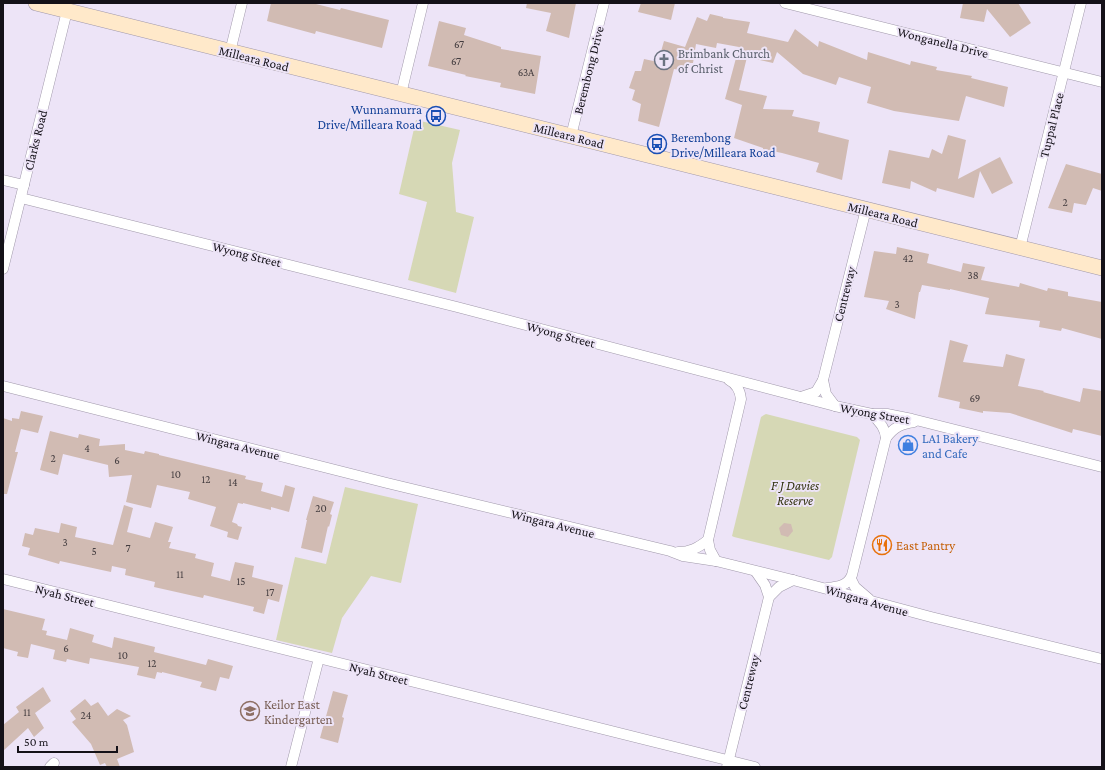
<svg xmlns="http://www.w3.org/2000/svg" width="1105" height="770" font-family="'Crimson Pro',serif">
	<rect width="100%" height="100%" fill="#ede4f7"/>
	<g fill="#d6d8b5">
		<path d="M416 120 460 130 452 163 456 212 474 217 456 293 408 280 427 202 399 194Z"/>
		<path d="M766 414 857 437 860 440 832 557 829 560 734 537 732 536 761 417 764 415Z"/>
		<path d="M345 487 418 504 401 583 371 576 342 618 332 653 276 640 295 557 326 564Z"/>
	</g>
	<g fill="#d1bbb3">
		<path d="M271 3H312L340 10 341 8 389 20 382 48 316 31 315 34 267 21Z"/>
		<path d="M527 3H576L569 38 546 31 551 13 526 8Z"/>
		<path d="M641 3H675L671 20 638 12Z"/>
		<path d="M963 3H1018L1031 23 1010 37 987 9 984 22 960 18Z"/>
		<path d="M710 14 723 17V18L750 22 747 33 788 42 795 29 818 47 819 41 867 60 868 52 910 65 911 61 937 67 936 70 972 76 971 78 1008 87 1004 107 966 96 959 121 894 111 867 103 871 87 839 77 836 85 803 74 777 52 773 63 747 57 739 90 767 96 763 109 794 110 792 116 820 122 818 132 849 140 842 180 816 172 819 163 782 153 763 149V148L734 138 742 105 725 99 739 47 717 43 716 48 696 44 693 63H688L685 71 674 69 659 127 638 121 641 104 632 100 635 90 629 88 635 71H641L644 59 658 62 664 41 685 47 697 17 707 21Z"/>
		<path d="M439 21 466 28 464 35 501 47V49L541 56 535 94 500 87 501 83 465 76 466 75 428 66Z"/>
		<path d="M948 135 966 140 958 179 1000 157 1013 183 992 194 980 171 974 198 937 188 936 192 911 181 910 189 882 183 889 150 929 158 932 149 942 154Z"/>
		<path d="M1066 164 1102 174V191L1093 188 1086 205 1074 203 1072 213 1048 208Z"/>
		<path d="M897 247 929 254 927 263 961 272 963 263 985 267 981 280 1019 287 1020 283 1047 291 1048 288 1068 292V296L1102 302V339L1062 328 1061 331 1039 327 1040 321 985 314 989 298 950 289V290L922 285 920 292H919L915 319 886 309 889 301 864 297 874 251 896 254Z"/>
		<path d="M950 340 968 345 963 362 1003 367 1006 354 1025 359 1018 386 1044 391 1043 392 1080 402 1083 388 1102 391V436L1073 429 1072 433 1010 413 983 411V413L959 408 960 402 938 397Z"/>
		<path d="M21 411 43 416 38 433 21 429 15 452H18L7 494H3V418L12 421V418L19 419Z"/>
		<path d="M50 431 78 438 79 434 100 439 99 446 125 444V450L144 454 145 451 159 454V455L246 476 245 479 263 483 261 491 282 497 285 485 295 488 289 512 271 507V510L243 503V504L238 503 232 522 237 524 238 526 242 527 238 540 227 537 228 532 210 526 216 507 188 499 190 492 157 485 151 508 126 502 132 475 109 477 108 465 63 454 58 475 40 470Z"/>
		<path d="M313 496 334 502 330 514 332 515 329 527 328 526 322 553 301 548 307 520H306Z"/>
		<path d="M124 505 133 508 127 532 150 538 155 522 173 527 168 542H171L169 548 196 554 195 558 214 563 211 576 230 581 235 562 254 566 252 577 283 585 279 602 268 599 264 614 253 611 254 607 204 595 203 598 154 587 155 582 125 575 126 569 112 566 111 572 60 561 59 564 28 555 30 548 22 546 25 533 33 535 35 528 59 533 61 523 77 527 75 537 113 545Z"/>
		<path d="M784 523 791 524 793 531 788 537 781 535 779 528Z"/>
		<path d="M3 609 45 619 42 630 47 631 46 635 67 640 70 628 94 635 92 642 112 648 114 637 155 647 154 652 206 665 208 659 233 666 229 679 220 677 216 691 200 687 202 682 162 672V673L157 672 155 679 137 675 139 667 90 658 89 664 67 659 66 662 53 659 55 650 31 644 28 658 17 656 18 652 3 648Z"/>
		<path d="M43 687 51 701 35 713 44 728 34 737 28 728 3 751V725L19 712 16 707Z"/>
		<path d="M333 691 348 695 342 717 344 718 338 743 320 738Z"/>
		<path d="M85 699 91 706 98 702 108 716 117 709 131 716 123 720 127 725 134 752 117 759 120 767H107L105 763 100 765 91 744 72 722 76 719 70 711Z"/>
	</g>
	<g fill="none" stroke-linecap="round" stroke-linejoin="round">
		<defs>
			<g id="street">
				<path d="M785 3 1102 82"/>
				<path d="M230 52 242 3"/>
				<path d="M401 94 423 3"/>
				<path d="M571 136 604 3"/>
				<path d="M3 180 24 185"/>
				<path d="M21 198 457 307 835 406 872 414H887L912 419 1102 467"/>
				<path d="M1020 248 1081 3"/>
				<path d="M3 269 67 11"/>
				<path d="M823 380 826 394 835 406"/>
				<path d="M3 386 387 483 670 551 683 556 716 561 793 580 931 617 1102 659"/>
				<path d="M801 397 816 392 823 380 866 209"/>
				<path d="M886 438C894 427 901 424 914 422"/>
				<path d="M678 552C690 552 698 548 708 540"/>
				<path d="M716 561 710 550 708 540 741 399C740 390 737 384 729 380"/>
				<path d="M756 572 765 585 769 597"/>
				<path d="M3 579 755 767"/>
				<path d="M851 579 855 587 869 599"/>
				<path d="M827 588C837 587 848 586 852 575L886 438C885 427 879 422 872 414"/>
				<path d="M50 767 54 763"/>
				<path d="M291 767 319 658"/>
				<path d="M727 767 769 597 779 587 793 580"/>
			</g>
			<path id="secondary" d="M36 3 1102 268"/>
		</defs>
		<use href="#street" stroke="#a098aa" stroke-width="11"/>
		<use href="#secondary" stroke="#a098aa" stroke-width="16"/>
		<use href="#street" stroke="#fff" stroke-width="10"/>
		<use href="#secondary" stroke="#ffe9ca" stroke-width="15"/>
	</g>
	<defs>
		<symbol id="church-ring" viewBox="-11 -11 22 22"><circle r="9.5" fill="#ede4f7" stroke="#6b7280" stroke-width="1.5"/><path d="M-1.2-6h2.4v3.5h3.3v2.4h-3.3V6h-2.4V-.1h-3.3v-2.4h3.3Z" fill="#6b7280"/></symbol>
		<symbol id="bus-ring" viewBox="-11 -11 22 22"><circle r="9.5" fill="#ede4f7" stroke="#1a4fb4" stroke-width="1.5"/><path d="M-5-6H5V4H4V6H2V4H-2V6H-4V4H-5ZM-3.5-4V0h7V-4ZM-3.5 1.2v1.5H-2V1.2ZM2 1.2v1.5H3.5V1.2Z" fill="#1a4fb4"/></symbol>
		<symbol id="shop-ring" viewBox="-11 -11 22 22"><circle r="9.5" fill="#ede4f7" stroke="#3f7fe0" stroke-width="1.5"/><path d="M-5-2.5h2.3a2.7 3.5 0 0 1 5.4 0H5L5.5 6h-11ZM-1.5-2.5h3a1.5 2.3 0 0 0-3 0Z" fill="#3f7fe0"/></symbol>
		<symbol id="restaurant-ring" viewBox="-11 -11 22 22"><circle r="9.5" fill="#ede4f7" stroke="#e8710a" stroke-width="1.5"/><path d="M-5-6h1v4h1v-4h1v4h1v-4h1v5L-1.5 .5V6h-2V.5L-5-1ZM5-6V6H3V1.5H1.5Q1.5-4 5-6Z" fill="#e8710a"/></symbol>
		<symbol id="school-ring" viewBox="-11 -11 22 22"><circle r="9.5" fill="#ede4f7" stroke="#8d6e63" stroke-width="1.5"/><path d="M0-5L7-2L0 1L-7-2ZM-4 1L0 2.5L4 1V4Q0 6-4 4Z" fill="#8d6e63"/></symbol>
	</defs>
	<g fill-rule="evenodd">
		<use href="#church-ring" x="653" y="49" width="22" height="22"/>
		<use href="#bus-ring" x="425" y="105" width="22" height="22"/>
		<use href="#bus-ring" x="646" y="133" width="22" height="22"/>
		<use href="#shop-ring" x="897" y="434" width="22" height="22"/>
		<use href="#restaurant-ring" x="871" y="534" width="22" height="22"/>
		<use href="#school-ring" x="239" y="700" width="22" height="22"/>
	</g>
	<g text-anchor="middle" stroke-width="4" stroke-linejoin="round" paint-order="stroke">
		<g font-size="11" fill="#433c3f">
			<text x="459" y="48">67</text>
			<text x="456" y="65">67</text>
			<text x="526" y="76">63A</text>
			<text x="1065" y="206">2</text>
			<text x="908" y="262">42</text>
			<text x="973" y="279">38</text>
			<text x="897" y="308">3</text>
			<text x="975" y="402">69</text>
			<text x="87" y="452">4</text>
			<text x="53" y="462">2</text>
			<text x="117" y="464">6</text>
			<text x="176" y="478">10</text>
			<text x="206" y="483">12</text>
			<text x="233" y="486">14</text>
			<text x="321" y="512">20</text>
			<text x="65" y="546">3</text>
			<text x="128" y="552">7</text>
			<text x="94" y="555">5</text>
			<text x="180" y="578">11</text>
			<text x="241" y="585">15</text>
			<text x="270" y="596">17</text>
			<text x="66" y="652">6</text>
			<text x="123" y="659">10</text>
			<text x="152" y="667">12</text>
			<text x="27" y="716">11</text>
			<text x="86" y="719">24</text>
		</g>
		<g font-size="13" fill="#141118" stroke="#ede4f7">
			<text transform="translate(943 42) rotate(14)" y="5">Wonganella Drive</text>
			<text transform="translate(254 58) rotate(14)" y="5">Milleara Road</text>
			<text transform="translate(588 70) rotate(-76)" y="5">Berembong Drive</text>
			<text transform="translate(1051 125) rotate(-76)" y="5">Tuppal Place</text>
			<text transform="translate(569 135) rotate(14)" y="5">Milleara Road</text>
			<text transform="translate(35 140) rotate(-76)" y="5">Clarks Road</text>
			<text transform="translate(883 214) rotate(14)" y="5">Milleara Road</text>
			<text transform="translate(247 254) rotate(14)" y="5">Wyong Street</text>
			<text transform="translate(844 294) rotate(-76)" y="5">Centreway</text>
			<text transform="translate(561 334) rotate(15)" y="5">Wyong Street</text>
			<text transform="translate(875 413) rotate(10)" y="5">Wyong Street</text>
			<text transform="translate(238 445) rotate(14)" y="5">Wingara Avenue</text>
			<text transform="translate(553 523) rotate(14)" y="5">Wingara Avenue</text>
			<text transform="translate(65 595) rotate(14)" y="5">Nyah Street</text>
			<text transform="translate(867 600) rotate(16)" y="5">Wingara Avenue</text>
			<text transform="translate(379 673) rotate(14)" y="5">Nyah Street</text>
			<text transform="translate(748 682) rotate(-76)" y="5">Centreway</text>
		</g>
		<g font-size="13" fill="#5b616d" stroke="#ede4f7" text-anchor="start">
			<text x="678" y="58">Brimbank Church<tspan x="678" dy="15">of Christ</tspan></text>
		</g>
		<g font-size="13" fill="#164399" stroke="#ede4f7" text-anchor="end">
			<text x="422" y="114">Wunnamurra<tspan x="422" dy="15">Drive/Milleara Road</tspan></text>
			<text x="671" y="142" text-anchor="start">Berembong<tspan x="671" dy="15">Drive/Milleara Road</tspan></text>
		</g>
		<g font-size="13" fill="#366cbe" stroke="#ede4f7" text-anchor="start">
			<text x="922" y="443">LA1 Bakery<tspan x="922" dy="15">and Cafe</tspan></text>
		</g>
		<g font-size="13" font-style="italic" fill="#2f300b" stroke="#ede4f7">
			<text x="795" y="490">F J Davies<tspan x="795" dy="15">Reserve</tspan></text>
		</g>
		<g font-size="13" fill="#c56008" stroke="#ede4f7" text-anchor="start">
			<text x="896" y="550">East Pantry</text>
		</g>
		<g font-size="13" fill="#785e54" stroke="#ede4f7" text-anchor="start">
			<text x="264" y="709">Keilor East<tspan x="264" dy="15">Kindergarten</tspan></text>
		</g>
	</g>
	<rect width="1105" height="770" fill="none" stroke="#141118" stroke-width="8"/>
	<path d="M18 746v6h99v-6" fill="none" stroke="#141118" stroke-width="2"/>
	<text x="24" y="746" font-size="12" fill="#141118" stroke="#ede4f7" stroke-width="3" paint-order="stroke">50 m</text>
</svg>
